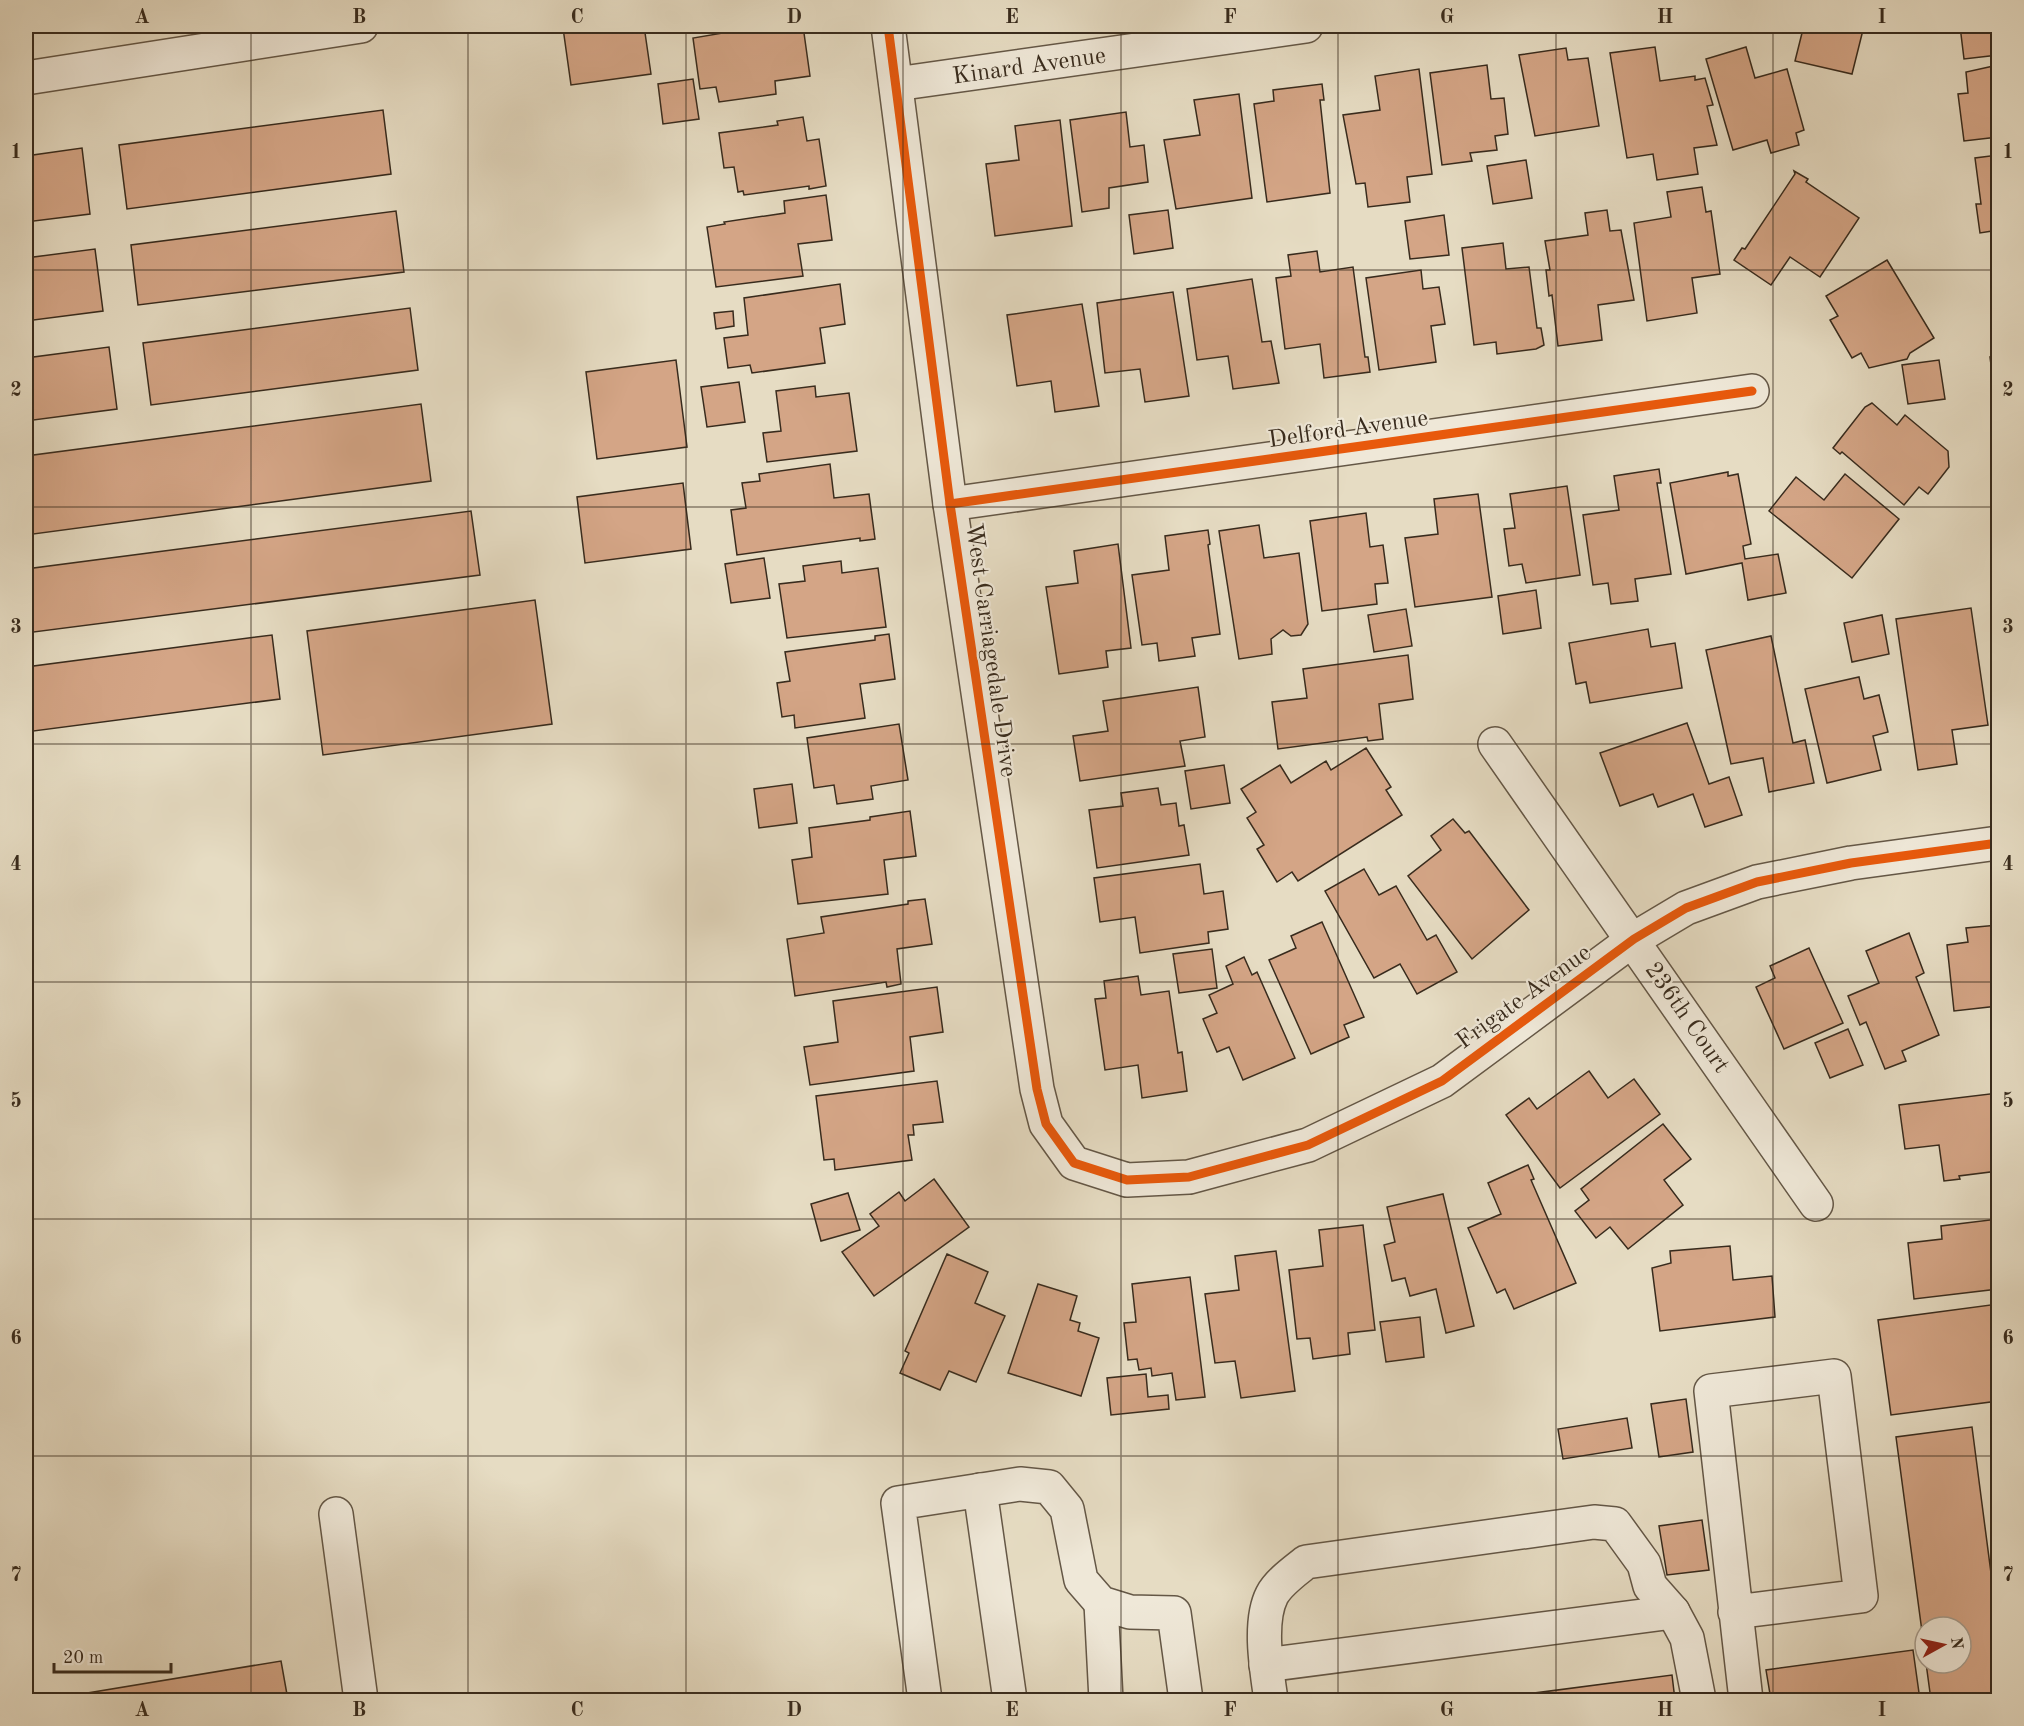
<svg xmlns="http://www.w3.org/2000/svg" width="2024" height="1726" font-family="'Old Standard TT',serif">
	<rect width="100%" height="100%" fill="#e6dcc3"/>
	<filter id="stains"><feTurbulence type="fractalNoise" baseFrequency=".00333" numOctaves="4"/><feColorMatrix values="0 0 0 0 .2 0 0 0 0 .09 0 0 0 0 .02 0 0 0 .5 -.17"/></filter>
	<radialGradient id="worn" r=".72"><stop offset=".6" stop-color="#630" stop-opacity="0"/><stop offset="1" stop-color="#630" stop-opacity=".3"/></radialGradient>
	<g fill="#d4a586" stroke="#382b1d" stroke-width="1.5">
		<path d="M582 26H644L651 74 571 85 563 28Z"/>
		<path d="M764 26H803L810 76 775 81 776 94 719 102 716 87 700 89 693 38Z"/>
		<path d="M1792 26H1864L1852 74 1795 61 1802 33 1791 31Z"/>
		<path d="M1960 26H1998V55L1964 59Z"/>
		<path d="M1655 47 1660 81 1695 76V80L1705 78 1713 105 1707 106 1717 145 1694 148 1698 174 1657 180 1653 154 1627 158 1610 53Z"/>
		<path d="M1746 47 1755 78 1787 69 1804 130 1796 133 1799 145 1771 153 1767 140 1733 150 1706 59Z"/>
		<path d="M1566 48 1568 60 1588 58 1599 126 1535 136 1519 55Z"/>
		<path d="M1487 65 1491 99 1504 98 1508 134 1495 136 1497 150 1470 153 1472 161 1442 165 1430 73Z"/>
		<path d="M1998 65V137L1964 141 1958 94 1968 93 1966 72Z"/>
		<path d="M1419 69 1432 174 1407 177 1410 202 1368 207 1365 183 1356 184 1343 115 1380 110 1375 76Z"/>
		<path d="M693 79 699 119 663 124 658 84Z"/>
		<path d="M1322 84 1324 100H1320L1330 193 1267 202 1254 104 1274 101 1273 90Z"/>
		<path d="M1239 94 1252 198 1176 209 1164 140 1200 135 1194 100Z"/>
		<path d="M383 110 391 174 127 209 119 145Z"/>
		<path d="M1126 112 1130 147 1144 145 1148 182 1109 188V208L1082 212 1070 120Z"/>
		<path d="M803 117 807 141 819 139 826 186 809 189V186L744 195 743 191 738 192 734 167 724 168 719 133 778 125 777 121Z"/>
		<path d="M1060 120 1072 226 995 236 986 164 1019 160 1015 126Z"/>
		<path d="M82 148 90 214 26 222V156Z"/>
		<path d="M1998 155V230L1980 233 1976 204H1981L1975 158Z"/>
		<path d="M1526 160 1532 198 1493 204 1487 166Z"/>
		<path d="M1794 171 1808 179 1806 182 1859 218 1820 277 1790 257 1771 285 1734 260 1742 248 1745 249 1795 174Z"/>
		<path d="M1702 187 1706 212 1711 211 1720 274 1692 278 1697 313 1647 321 1634 223 1671 217 1667 192Z"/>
		<path d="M826 195 832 240 798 244 803 276 716 287 707 227 725 224 724 222 785 213 784 201Z"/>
		<path d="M1168 210 1173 248 1134 254 1129 215Z"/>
		<path d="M1607 210 1610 231 1621 230 1634 300 1598 305 1602 340 1558 346 1552 295 1549 296 1546 270H1550L1545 241 1588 235 1585 213Z"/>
		<path d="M396 211 404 272 138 305 131 245Z"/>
		<path d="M1444 215 1449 255 1410 259 1405 221Z"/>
		<path d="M1503 243 1506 269 1529 267 1537 328H1541L1544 345 1536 349 1497 354 1496 342 1474 345 1462 248Z"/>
		<path d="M95 249 103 311 26 321V258Z"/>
		<path d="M1317 251 1320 272 1353 267 1365 357H1368L1370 372 1324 378 1320 344 1285 349 1276 278 1291 276 1288 255Z"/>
		<path d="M1887 260 1934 338 1910 353 1907 359 1869 368 1861 353 1852 358 1830 320 1838 316 1826 296Z"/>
		<path d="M1421 270 1423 289 1439 287 1445 324 1431 326 1436 362 1379 370 1366 278Z"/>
		<path d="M1998 272V313L1994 273Z"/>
		<path d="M1252 279 1262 342 1271 341 1279 383 1233 389 1228 356 1197 360 1187 289Z"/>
		<path d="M840 284 845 324 820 328 825 363 752 373 750 365 728 368 724 338 748 335 744 298Z"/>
		<path d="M1173 292 1189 396 1145 402 1140 369 1105 373 1097 303Z"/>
		<path d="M1082 304 1099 406 1055 412 1051 381 1017 386 1007 315Z"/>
		<path d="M410 308 418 370 151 405 143 343Z"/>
		<path d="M733 311 734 326 716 329 714 313Z"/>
		<path d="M109 347 117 409 26 421V358Z"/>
		<path d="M1998 356V412L1997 413 1990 357Z"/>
		<path d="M676 360 687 447 597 459 586 372Z"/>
		<path d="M1939 360 1945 399 1908 404 1902 365Z"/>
		<path d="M739 382 745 422 707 427 701 387Z"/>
		<path d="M815 386 816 397 849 393 857 451 767 462 763 433 781 431 776 391Z"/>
		<path d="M1872 403 1897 425 1905 415 1948 451 1949 467 1928 494 1919 487 1904 505 1842 452 1840 454 1833 448 1865 407Z"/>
		<path d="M421 404 431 481 26 535V456Z"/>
		<path d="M830 464 834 498 869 494 875 539 860 541V538L737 555 731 510 746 508 742 483 760 481 759 474Z"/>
		<path d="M1659 469 1661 483H1657L1671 574 1635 579 1638 601 1611 604 1608 583 1593 585 1583 515 1619 510 1614 476Z"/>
		<path d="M1728 472V476L1738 474 1751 544 1743 546 1745 559 1778 554 1786 593 1748 600 1742 563 1686 574 1670 483Z"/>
		<path d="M1845 474 1899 519 1852 578 1769 511 1796 477 1824 500Z"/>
		<path d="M683 483 691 549 585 563 577 497Z"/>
		<path d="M1567 486 1580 575 1526 583 1522 564 1509 566 1504 529 1515 528 1510 494Z"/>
		<path d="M1478 494 1492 597 1415 607 1405 538 1438 534 1434 499Z"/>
		<path d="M471 511 480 575 26 633V569Z"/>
		<path d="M1366 513 1370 547 1383 545 1388 583 1375 584 1377 604 1322 611 1310 521Z"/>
		<path d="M1259 525 1264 558 1299 553 1308 624 1301 635 1291 636 1283 630 1271 639 1272 654 1239 659 1219 531Z"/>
		<path d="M1208 530 1210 544 1208 545 1220 634 1192 638 1195 656 1159 661 1157 643 1142 645 1132 575 1169 570 1165 536Z"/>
		<path d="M1118 544 1131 648 1106 651 1108 667 1059 674 1046 587 1078 583 1074 551Z"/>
		<path d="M764 558 770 598 731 603 725 564Z"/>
		<path d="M841 561 842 573 878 568 886 627 787 638 779 584 805 581 803 566Z"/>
		<path d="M1536 590 1541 628 1503 634 1498 596Z"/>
		<path d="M535 600 552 724 323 755 307 631Z"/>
		<path d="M1971 608 1988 725 1952 730 1957 764 1918 770 1896 619Z"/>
		<path d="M1406 609 1412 646 1374 652 1368 615Z"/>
		<path d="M1882 615 1889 654 1852 662 1844 623Z"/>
		<path d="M1648 629 1651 647 1675 643 1682 688 1590 703 1586 682 1576 684 1569 643Z"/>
		<path d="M889 634 895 679 860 684 865 718 795 728 794 715 782 717 777 683 790 681 785 652 875 640V636Z"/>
		<path d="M272 635 280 699 26 732V667Z"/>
		<path d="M1771 636 1793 743 1805 740 1814 783 1769 792 1763 758 1731 764 1706 650Z"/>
		<path d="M1408 655 1413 699 1379 704 1383 739 1368 741 1367 737 1278 749 1272 702 1307 698 1303 669Z"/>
		<path d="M1859 677 1864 699 1879 695 1888 732 1873 736 1881 770 1827 783 1805 689Z"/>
		<path d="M1198 687 1205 737 1180 741 1185 766 1080 781 1073 736 1108 731 1103 701Z"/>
		<path d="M1687 723 1709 784 1729 777 1742 815 1705 827 1693 794 1658 807 1653 794 1620 806 1600 753Z"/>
		<path d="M899 724 908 780 871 786 873 799 837 804 834 785 814 788 807 738Z"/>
		<path d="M1366 748 1391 787 1386 790 1402 815 1298 881 1292 872 1277 882 1257 849 1264 845 1247 818 1256 812 1241 789 1280 765 1291 783 1326 761 1331 770Z"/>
		<path d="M1224 765 1230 803 1191 809 1185 771Z"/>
		<path d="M792 784 797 823 759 828 754 789Z"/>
		<path d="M1158 788 1161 805 1176 803 1179 826 1184 825 1189 855 1097 868 1089 810 1123 806 1121 793Z"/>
		<path d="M910 811 916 856 884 860 888 894 798 904 792 860 812 857 809 828 870 820V817Z"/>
		<path d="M1453 819 1465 833 1469 831 1529 910 1472 959 1408 876 1441 850 1431 836Z"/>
		<path d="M1200 864 1204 894 1223 891 1228 929 1208 932 1209 943 1140 953 1135 917 1100 922 1094 878Z"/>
		<path d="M1364 869 1379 895 1396 886 1427 940 1436 935 1457 972 1417 994 1400 964 1374 978 1325 891Z"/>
		<path d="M925 899 932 944 897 949 901 984 887 987 886 982 795 996 787 939 824 933 821 917 908 904V901Z"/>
		<path d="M1322 922 1364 1017 1344 1025 1349 1037 1311 1054 1269 960 1296 948 1291 936Z"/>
		<path d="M1998 925V1006L1954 1011 1947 945 1968 942 1966 928Z"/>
		<path d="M1909 933 1924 973 1916 977 1939 1035 1902 1051 1906 1061 1885 1069 1866 1022 1860 1025 1848 996 1879 983 1866 951Z"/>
		<path d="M1809 948 1843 1023 1784 1049 1756 987 1775 978 1770 966Z"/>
		<path d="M1212 949 1217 988 1179 993 1173 954Z"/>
		<path d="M1244 957 1252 975 1257 972 1295 1058 1243 1080 1229 1047 1217 1052 1203 1019 1217 1013 1209 995 1233 984 1226 966Z"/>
		<path d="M1138 976 1141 995 1169 991 1178 1053 1182 1052 1187 1091 1142 1098 1138 1065 1105 1070 1095 999 1106 998 1104 981Z"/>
		<path d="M937 987 943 1032 910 1037 914 1071 810 1085 804 1047 838 1042 833 1001Z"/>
		<path d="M1848 1029 1863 1065 1830 1078 1815 1043Z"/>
		<path d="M1589 1071 1608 1098 1634 1079 1660 1114 1560 1188 1506 1115 1529 1098 1537 1109Z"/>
		<path d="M937 1081 943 1122 913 1125 914 1135H908L912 1160 835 1170 834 1159 824 1160 816 1096Z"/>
		<path d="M1998 1093V1171L1959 1176 1960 1179 1944 1181 1939 1145 1905 1149 1899 1105Z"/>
		<path d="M1663 1124 1691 1159 1664 1180 1683 1205 1628 1249 1610 1227 1596 1238 1575 1211 1589 1200 1581 1189Z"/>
		<path d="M1528 1165 1534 1179 1531 1180 1576 1283 1514 1309 1505 1289 1497 1293 1468 1228 1501 1214 1488 1183Z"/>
		<path d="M934 1179 969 1227 874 1296 842 1252 879 1226 870 1214 899 1192 905 1201Z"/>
		<path d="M848 1193 860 1230 821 1241 811 1204Z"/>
		<path d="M1443 1194 1474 1326 1446 1333 1436 1289 1410 1296 1405 1278 1392 1281 1384 1245 1395 1242 1387 1207Z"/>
		<path d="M1998 1219V1289L1914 1299 1908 1243 1942 1239 1941 1226Z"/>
		<path d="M1363 1225 1375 1330 1348 1333 1350 1354 1313 1359 1310 1338 1297 1339 1289 1270 1323 1266 1319 1230Z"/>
		<path d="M1730 1246 1733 1280 1772 1276 1775 1317 1660 1331 1652 1268 1671 1263 1670 1251Z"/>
		<path d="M1276 1251 1295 1391 1241 1398 1235 1361 1215 1363 1205 1294 1239 1290 1235 1256Z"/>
		<path d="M947 1254 988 1272 975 1303 1005 1316 976 1382 949 1371 940 1390 900 1373 909 1353 905 1351Z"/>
		<path d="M1190 1277 1205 1397 1176 1400 1172 1373 1152 1376 1151 1368 1139 1370 1137 1359 1128 1360 1124 1323 1136 1322 1132 1284Z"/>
		<path d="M1038 1284 1077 1296 1070 1320 1080 1323 1078 1331 1099 1338 1081 1396 1008 1373Z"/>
		<path d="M1998 1304V1401L1891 1415 1878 1320Z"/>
		<path d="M1420 1317 1424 1357 1386 1362 1380 1322Z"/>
		<path d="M1146 1374 1148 1397 1168 1395 1169 1409 1111 1415 1107 1378Z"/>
		<path d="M1686 1399 1693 1452 1659 1457 1651 1404Z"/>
		<path d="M1627 1418 1632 1448 1563 1459 1558 1429Z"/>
		<path d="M1972 1427 1998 1627V1700H1931L1926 1663H1961V1627H1925V1654L1896 1437Z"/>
		<path d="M1702 1520 1709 1570 1667 1575 1659 1526Z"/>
		<path d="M1913 1650 1920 1700H1771L1766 1670Z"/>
		<path d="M281 1661 288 1700H45Z"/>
		<path d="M1672 1675 1675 1700H1481Z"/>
	</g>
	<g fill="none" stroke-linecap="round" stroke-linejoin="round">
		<defs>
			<g id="minor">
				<path d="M888 26 950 504 1037 1089 1046 1124 1074 1163 1127 1180 1189 1177 1308 1145 1442 1081 1634 939 1686 908 1757 882 1851 863 1998 843"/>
				<path d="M26 78 361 26"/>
				<path d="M896 84 1306 26"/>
				<path d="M950 504 1752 391"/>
				<path d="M1495 744 1816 1204"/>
				<path d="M980 1490 1010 1700"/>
				<path d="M336 1514 361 1700"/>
				<path d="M1101 1603 1106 1700"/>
				<path d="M1735 1612 1861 1596 1834 1376 1711 1391 1746 1700"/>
				<path d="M1266 1665 1673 1612"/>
				<path d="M925 1700 898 1503 1020 1484 1049 1487 1067 1509 1081 1580 1101 1603 1130 1612 1174 1613 1186 1700"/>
				<path d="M1271 1700C1267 1672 1258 1622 1272 1595 1279 1582 1295 1571 1306 1562L1594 1522 1615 1524 1644 1564 1650 1586 1673 1612 1687 1638 1699 1700"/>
			</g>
		</defs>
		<use href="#minor" stroke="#645746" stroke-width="36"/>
		<use href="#minor" stroke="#efe8d8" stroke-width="33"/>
		<defs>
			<g id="cycleway">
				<path d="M888 26 950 504 1037 1089 1046 1124 1074 1163 1127 1180 1189 1177 1308 1145 1442 1081 1634 939 1686 908 1757 882 1851 863 1998 843"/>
				<path d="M950 504 1752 391"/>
			</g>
		</defs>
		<use href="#cycleway" stroke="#efe8d8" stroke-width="13"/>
		<use href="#cycleway" stroke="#e8590c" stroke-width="9"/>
	</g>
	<path fill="none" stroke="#382b1d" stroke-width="1.5" stroke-opacity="0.55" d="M251 26V1700M468 26V1700M686 26V1700M903 26V1700M1121 26V1700M1338 26V1700M1556 26V1700M1773 26V1700M26 270H1998M26 507H1998M26 744H1998M26 982H1998M26 1219H1998M26 1456H1998"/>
	<g text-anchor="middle" stroke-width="4.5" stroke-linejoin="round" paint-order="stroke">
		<g font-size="24" fill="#382b1d" stroke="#efe8d8">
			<text transform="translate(1029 65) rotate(-8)" y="8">Kinard Avenue</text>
			<text transform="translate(1348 428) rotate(-8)" y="8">Delford Avenue</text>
			<text transform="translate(992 650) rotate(82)" y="8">West Carriagedale Drive</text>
			<text transform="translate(1523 996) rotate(-36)" y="8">Frigate Avenue</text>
			<text transform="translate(1688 1017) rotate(55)" y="8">236th Court</text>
		</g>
	</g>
	<rect width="2024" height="1726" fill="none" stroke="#e6dcc3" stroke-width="66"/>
	<g transform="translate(1943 1645) rotate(82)"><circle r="28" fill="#efe8d8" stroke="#a69c8d" stroke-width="1.5"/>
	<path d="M0-4.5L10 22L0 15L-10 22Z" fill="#8f2418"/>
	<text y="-9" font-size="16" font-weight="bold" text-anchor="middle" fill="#382b1d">N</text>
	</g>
	<path d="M54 1663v9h117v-9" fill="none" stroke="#382b1d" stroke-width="3"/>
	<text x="63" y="1663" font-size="18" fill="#382b1d" stroke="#efe8d8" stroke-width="4.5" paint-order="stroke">20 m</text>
	<rect x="33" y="33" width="1958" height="1660" fill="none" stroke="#382b1d" stroke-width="2"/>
	<g font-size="20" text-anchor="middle" font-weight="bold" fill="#382b1d">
		<text x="142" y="23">A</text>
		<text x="359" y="23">B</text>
		<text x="577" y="23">C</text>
		<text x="794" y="23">D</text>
		<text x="1012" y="23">E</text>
		<text x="1230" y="23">F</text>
		<text x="1447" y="23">G</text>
		<text x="1665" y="23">H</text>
		<text x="1882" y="23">I</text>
		<text x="16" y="158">1</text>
		<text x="2008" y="158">1</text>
		<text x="16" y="396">2</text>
		<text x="2008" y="396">2</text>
		<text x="16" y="633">3</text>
		<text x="2008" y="633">3</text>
		<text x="16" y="870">4</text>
		<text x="2008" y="870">4</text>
		<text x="16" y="1107">5</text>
		<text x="2008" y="1107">5</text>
		<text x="16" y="1344">6</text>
		<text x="2008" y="1344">6</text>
		<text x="16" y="1581">7</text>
		<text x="2008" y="1581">7</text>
		<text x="142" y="1716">A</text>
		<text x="359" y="1716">B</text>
		<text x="577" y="1716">C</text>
		<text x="794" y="1716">D</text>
		<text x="1012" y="1716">E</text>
		<text x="1230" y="1716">F</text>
		<text x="1447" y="1716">G</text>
		<text x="1665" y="1716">H</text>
		<text x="1882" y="1716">I</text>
	</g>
	<rect width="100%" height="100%" filter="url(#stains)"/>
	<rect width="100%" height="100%" fill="url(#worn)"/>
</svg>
